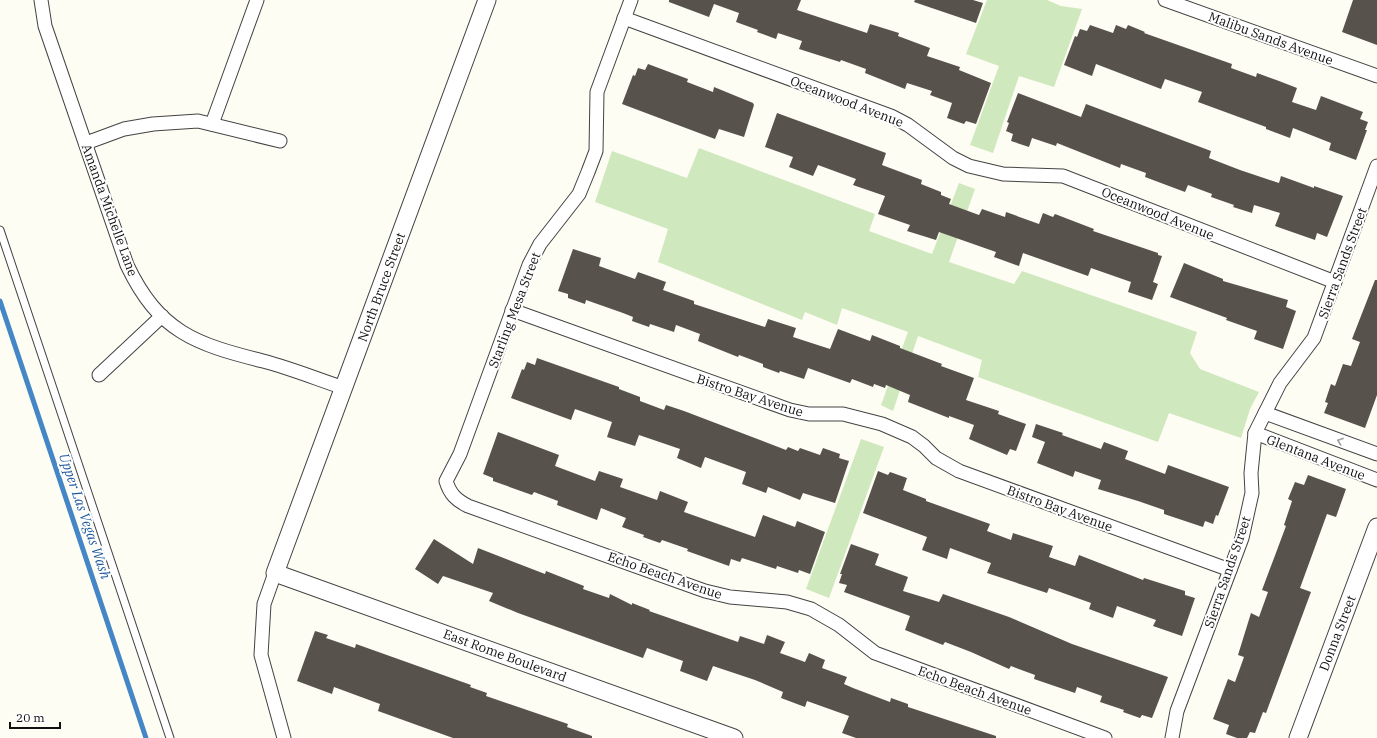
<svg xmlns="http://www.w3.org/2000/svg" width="1377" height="738" font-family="'IBM Plex Serif',serif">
	<rect width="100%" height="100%" fill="#fefdf3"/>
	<g fill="#cfe8bd">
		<path d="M987 0H1047L1061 6 1082 9 1054 87 1019 76 993 153 970 145 999 66 966 54Z"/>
		<path d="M699 148 875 214 869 231 932 254 959 183 975 189 949 262 1014 284 1022 271 1197 332 1190 353 1200 369 1259 392 1250 409 1241 438 1169 413 1158 442 978 377 982 360 918 336 893 411 881 405 908 332 842 308 837 325 805 312 802 320 658 262 668 229 595 202 612 151 687 178Z"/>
		<path d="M861 439 884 447 829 598 806 589Z"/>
	</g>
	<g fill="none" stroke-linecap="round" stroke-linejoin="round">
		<path stroke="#4586c6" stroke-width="5" d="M0 301 146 738"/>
	</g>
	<g fill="#58524c">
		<path d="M669 0H801L797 10 867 33 870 24 899 33 898 36 930 48 927 56 960 67 959 70 991 83 976 124 966 121 964 124 947 118 952 103 930 95 932 91 907 83 905 89 865 73 866 69 841 60 840 62 799 49 802 41 778 33 776 39 757 32 758 30 736 22 739 13 714 4 709 17 669 2Z"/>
		<path d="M915 0H973L983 3 976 23 914 2Z"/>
		<path d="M1353 0H1377V45L1342 32Z"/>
		<path d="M1090 25 1113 33 1116 25 1126 29 1128 25 1145 32 1144 33 1232 64 1231 68 1256 77 1257 73 1279 81 1297 88 1292 102 1316 110 1321 96 1363 112 1360 119 1368 122 1365 130H1367L1356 160 1329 150 1331 143 1293 128 1290 138 1266 129V127L1198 102 1202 92 1165 79 1161 89 1096 64 1092 76 1064 65 1075 36 1077 37 1080 29 1087 31Z"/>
		<path d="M648 64 688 79 687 82 713 92 714 87 753 103 754 105 744 137 719 129 715 139 622 104 633 75 635 76 638 68 645 70Z"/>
		<path d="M1018 93 1081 117 1086 104 1211 151 1209 158 1240 170 1279 183 1281 176 1314 188V186L1343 196 1327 237 1317 233 1315 240 1292 232 1275 226 1280 213 1254 205 1252 213 1233 207 1234 205 1211 197 1212 194 1188 185 1185 192 1145 177 1146 173 1121 164 1120 168 1057 143 1056 146 1032 138 1029 147 1011 141 1013 134 1006 131 1009 123 1007 122Z"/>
		<path d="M777 113 886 153 882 165 922 180 921 184 941 192V195L951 199 949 204 979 215 982 209 1005 217 1006 212 1039 224 1043 213 1053 217 1055 214 1094 229 1093 231 1158 253V255L1162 256 1153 282 1158 284 1152 300 1128 292 1131 282 1091 268 1088 276 1023 253 1019 266 994 257 996 252 939 232 936 240 907 231 910 225 878 214 885 196 853 185 856 179 818 165 813 176 789 167 793 157 765 147Z"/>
		<path d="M573 249 601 258 599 266 635 279 638 272 666 282 663 290 694 301V304L765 327 768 319 796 328 793 337 830 349 838 329 870 341 872 335 900 346V348L942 364 941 366 974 378 966 400 999 411 998 414 1026 424 1016 451 1010 449 1007 455 969 439 974 425 949 416V418L908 402 910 395 886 385 885 388 874 384 873 387 852 379 850 383 808 368 804 379 780 371 779 373 763 367V364L739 355 738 357 698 341 700 334 676 325 674 332 650 324 649 327 632 321 633 317 623 313 586 300 585 304 568 298V294L558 291Z"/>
		<path d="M1184 263 1223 279V281L1288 300 1286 307 1296 311 1283 349 1254 339 1257 331 1226 320 1227 318 1170 297Z"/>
		<path d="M1375 280H1377V395L1365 428 1324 413 1328 403 1325 402 1331 384 1335 386 1343 364 1351 366 1360 342 1352 339Z"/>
		<path d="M537 358 619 387V389L640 397V401L664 410 666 405 684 411 786 450 788 447 798 451 800 448 820 455 823 448 840 454 839 458 849 461 835 503 803 493 800 500 768 487 766 493 742 484 746 472 705 457 701 468 677 458 680 449 639 435 635 446 607 437 612 422 575 409 571 420 511 398 522 369 524 370 527 362 535 365Z"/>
		<path d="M1036 424 1063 433 1062 435 1101 449 1104 442 1128 451 1125 459 1165 474 1168 465 1229 487 1218 516 1216 515 1213 524 1205 521 1203 527 1164 514V510L1138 501 1098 489 1101 480 1075 471 1073 477 1037 463 1045 442 1032 437Z"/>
		<path d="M498 432 559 455 555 466 595 481 599 471 623 479 620 487 657 500 660 491 688 502 684 512 755 537 763 515 795 527 797 521 825 532 810 574 799 570 798 573 777 566 776 569 742 558 740 562 731 559 729 566 687 551 688 549 662 540 660 543 643 537 644 535 622 527 626 518 601 508 597 520 557 505 558 501 534 492 532 495 493 481V478L483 474Z"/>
		<path d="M878 471 888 475 890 472 907 478 903 490 926 499V501L990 524 987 531 1011 540 1013 533 1053 546 1049 557 1075 566 1079 555 1143 580 1144 578 1185 591V595L1195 598 1182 636 1153 626 1156 620 1117 606 1113 618 1089 609 1091 603 1049 588 1047 593 987 573 991 563 950 548 947 559 922 550 927 537 863 513Z"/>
		<path d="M1308 475 1346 489 1336 517 1327 514 1300 588 1311 592 1266 713 1263 712 1255 733 1250 732 1247 738H1237L1226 734 1229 725 1213 719 1228 679 1235 682 1244 657 1238 655 1251 613 1259 617 1268 592 1262 590 1286 526 1284 525 1292 501 1288 499 1295 482 1304 485Z"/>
		<path d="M434 539 473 564 478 548 545 574 546 571 584 586 583 589 609 598 610 594 632 605V603L650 610 649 611 738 642 740 636 764 644 767 635 785 642 780 653 805 662 809 653 825 660 822 668 847 677 844 684 853 688 890 702 891 698 908 704V707L996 736V738H856L842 733 849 716 807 701 805 707 781 698 783 692 755 680 713 666 707 681 680 671 683 661 647 648 643 658 518 613 489 601 493 593 443 576 438 584 415 569Z"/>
		<path d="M851 544 879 554 875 565 908 577 903 591 939 602 943 594 1009 617 1072 644 1168 677 1152 718 1142 715 1140 718 1123 712 1124 710 1100 702 1102 696 1077 687 1075 693 1034 679 1035 675 1011 666 1009 669 971 652 945 642 943 645 905 630 910 616 844 592 847 585 839 583 842 574H840Z"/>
		<path d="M315 631 328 635 326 638 355 648 356 644 471 685 470 687 487 693 486 696 568 724 567 727 592 736V738H453L378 711 380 704 334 687 332 694 297 681Z"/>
	</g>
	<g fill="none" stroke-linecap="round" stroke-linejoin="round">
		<defs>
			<path id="service" d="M0 230 170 738"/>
			<g id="minor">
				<path d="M41 0 45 26 127 265C159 332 195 344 263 361 290 368 317 379 344 388"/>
				<path d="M631 0 597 92 596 151 588 172 579 194 540 244 529 265 460 454 446 481C450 494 456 500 468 506L705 591 730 597 787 602 811 609 839 625 875 653 1105 738"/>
				<path d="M1165 0 1377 76"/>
				<path d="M624 18 891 116 908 125 953 158 969 166 1003 174 1063 176 1335 282"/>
				<path d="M212 124 257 0"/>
				<path d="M86 143 124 129 153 124 198 121 280 141"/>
				<path d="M512 310 790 410 809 414H843L882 424 912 437 924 446 936 458 959 471 1230 570"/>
				<path d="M99 375 162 316"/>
				<path d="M1265 413 1377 454"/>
				<path d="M1255 433 1377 480"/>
				<path d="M275 573 264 604 261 655 284 738"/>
				<path d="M1172 738 1177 711 1242 538 1252 493 1251 473 1255 433 1280 383 1314 338 1377 166"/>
			</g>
			<g id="tertiary">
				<path d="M487 0 275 573 734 738"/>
				<path d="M1298 738 1377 527"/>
			</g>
		</defs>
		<use href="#service" stroke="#434343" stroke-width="9"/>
		<use href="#minor" stroke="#434343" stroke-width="15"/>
		<use href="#tertiary" stroke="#434343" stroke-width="19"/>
		<use href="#service" stroke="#fff" stroke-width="7"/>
		<use href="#minor" stroke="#fff" stroke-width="13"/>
		<use href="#tertiary" stroke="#fff" stroke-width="17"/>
	</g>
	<defs><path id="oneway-chevron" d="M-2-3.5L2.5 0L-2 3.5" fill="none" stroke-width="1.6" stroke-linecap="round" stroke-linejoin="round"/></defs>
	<use stroke="#9f9f9f" href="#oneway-chevron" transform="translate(1340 441) rotate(-160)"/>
	<g text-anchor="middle" stroke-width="4" stroke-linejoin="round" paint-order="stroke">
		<g font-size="13" fill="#101010" stroke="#fff">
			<text transform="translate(1271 38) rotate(20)" y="5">Malibu Sands Avenue</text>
			<text transform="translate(847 101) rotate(21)" y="5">Oceanwood Avenue</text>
			<text transform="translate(110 210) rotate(70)" y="5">Amanda Michelle Lane</text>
			<text transform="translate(1158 213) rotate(22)" y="5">Oceanwood Avenue</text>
			<text transform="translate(1342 263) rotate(-70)" y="5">Sierra Sands Street</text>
			<text transform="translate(381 287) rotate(-70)" y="5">North Bruce Street</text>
			<text transform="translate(514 310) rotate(-69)" y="5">Starling Mesa Street</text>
			<text transform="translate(750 395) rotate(18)" y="5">Bistro Bay Avenue</text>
			<text transform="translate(1316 457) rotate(21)" y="5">Glentana Avenue</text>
			<text transform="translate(1060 508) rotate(20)" y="5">Bistro Bay Avenue</text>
			<text transform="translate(1227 572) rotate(-71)" y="5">Sierra Sands Street</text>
			<text transform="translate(665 575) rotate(19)" y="5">Echo Beach Avenue</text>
			<text transform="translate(1337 633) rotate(-69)" y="5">Donna Street</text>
			<text transform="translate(505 655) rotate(20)" y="5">East Rome Boulevard</text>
			<text transform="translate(975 690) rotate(20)" y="5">Echo Beach Avenue</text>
		</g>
		<g font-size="14" font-style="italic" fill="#1f599b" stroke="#fff">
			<text transform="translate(85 516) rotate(71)" y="5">Upper Las Vegas Wash</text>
		</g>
	</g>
	<path d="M10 722v6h50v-6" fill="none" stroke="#101010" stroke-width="2"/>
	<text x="16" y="722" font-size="12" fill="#101010" stroke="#ffffff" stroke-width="3" paint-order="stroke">20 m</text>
</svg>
